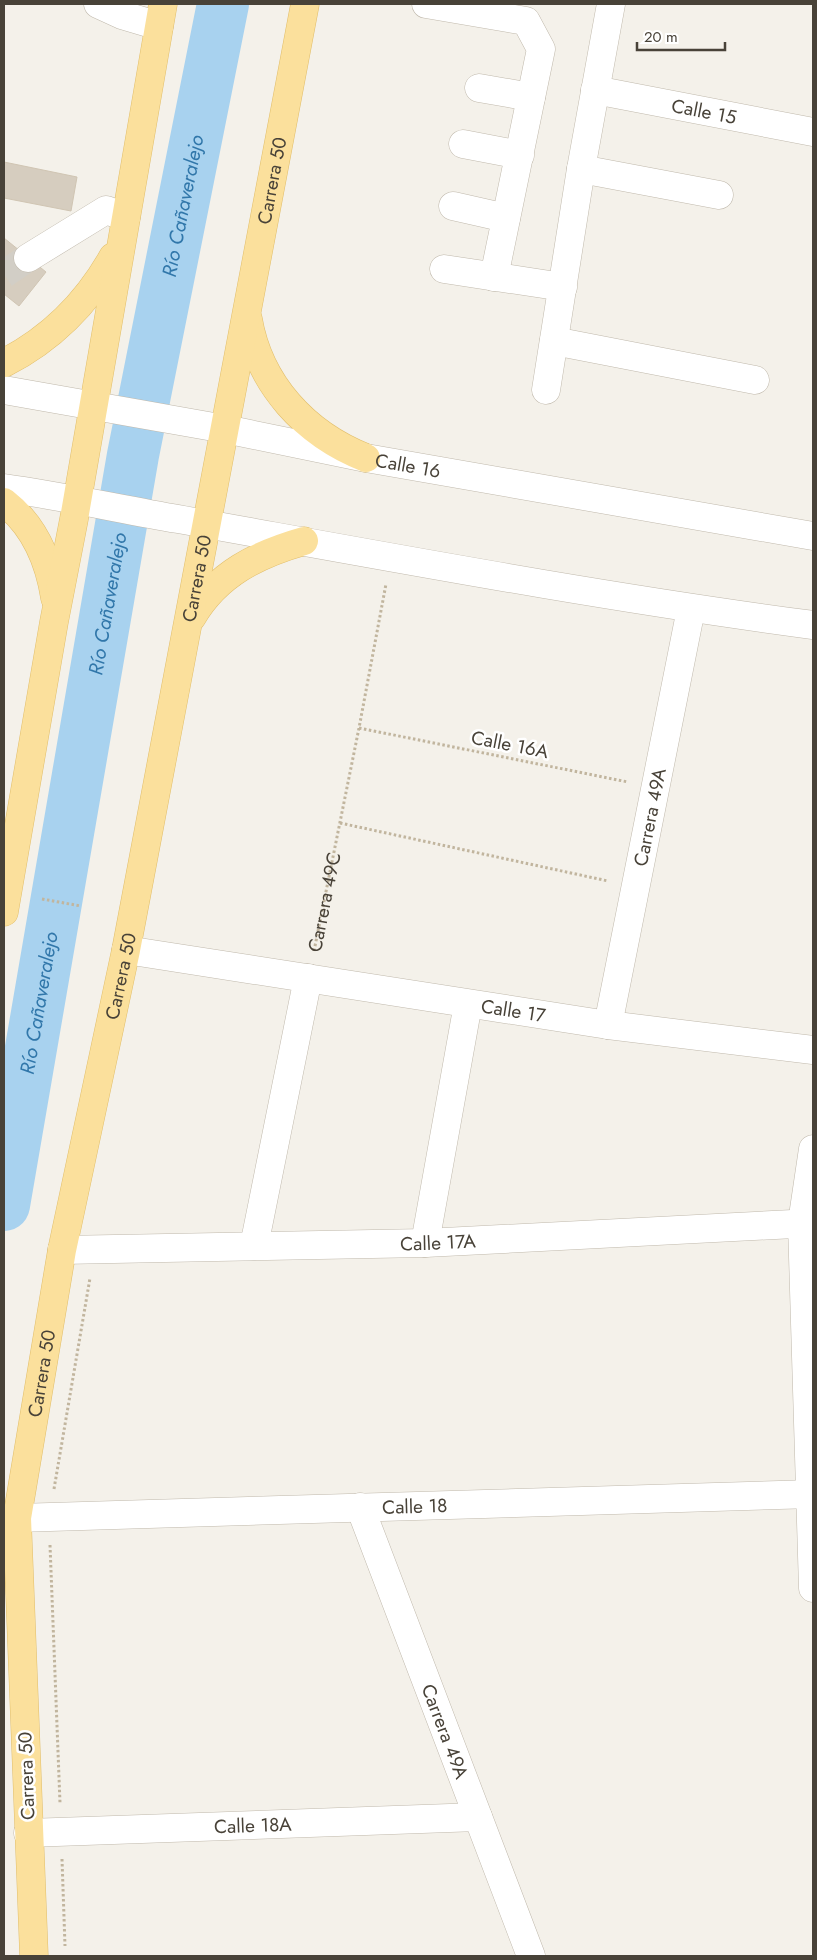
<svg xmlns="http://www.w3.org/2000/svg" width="817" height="1960" font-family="Jost,sans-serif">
	<rect width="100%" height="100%" fill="#f4f1ea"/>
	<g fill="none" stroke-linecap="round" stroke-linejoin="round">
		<path stroke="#a8d2ef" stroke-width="52" id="s1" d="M4 1205 133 455 223 4"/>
	</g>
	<g fill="#d6cdbf" stroke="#d0c5b3">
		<path d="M4 162 77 177 71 211 4 198Z"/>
		<path d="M4 238 46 272 19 306 4 294Z"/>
	</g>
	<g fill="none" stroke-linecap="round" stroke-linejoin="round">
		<path stroke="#d2cec6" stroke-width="28" stroke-dasharray="28 14" stroke-linecap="butt" d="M4 274 28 258"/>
		<defs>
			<g id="minor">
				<path d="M98 4 122 15 159 26"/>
				<path d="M426 4 526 21 541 49 494 277"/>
				<path d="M479 88 531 97"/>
				<path id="s3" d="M595 90 813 132"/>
				<path d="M463 144 520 155"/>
				<path d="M581 169 719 195"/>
				<path d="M453 206 506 218"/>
				<path d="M28 258 106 210 126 217"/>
				<path d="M444 269 563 287"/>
				<path d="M554 341 755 380"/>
				<path id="s4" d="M4 390 225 429 366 458 813 536"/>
				<path d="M546 390 581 169 611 4"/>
				<path d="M4 488C62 496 120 509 178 519 390 557 601 597 813 625"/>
				<path id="s5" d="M126 950 608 1025 813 1050"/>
				<path id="s6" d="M608 1025 691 609"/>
				<path d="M813 1149 802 1223 813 1588"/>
				<path d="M425 1243 468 1004"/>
				<path d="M254 1246 308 978"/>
				<path id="s7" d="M62 1250 425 1243 813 1223"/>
				<path id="s8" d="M360 1507 531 1956"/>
				<path id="s9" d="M17 1518 813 1494"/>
				<path id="s10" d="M28 1833 478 1817"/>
			</g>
			<g id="major">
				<path d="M248 319C259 384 305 434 366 458"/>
				<path d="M4 363C51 339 87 303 113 257"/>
				<path d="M4 502C35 526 49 560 55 598"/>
				<path d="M192 617C217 574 258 554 304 541"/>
				<path d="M4 912 54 622 74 519 163 4"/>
				<path id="s11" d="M34 1956 17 1518 62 1250 126 950 305 4"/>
			</g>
		</defs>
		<use href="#minor" stroke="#c0b9ac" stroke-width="29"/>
		<use href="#major" stroke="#e1be6b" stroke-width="29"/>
		<g stroke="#c1b59e" stroke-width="3" stroke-dasharray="2.5 2.5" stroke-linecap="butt">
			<path d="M359 728 628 782"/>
			<path d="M340 823 608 881"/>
			<path d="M42 899 81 906"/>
			<path id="s2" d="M314 951 359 728 386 584"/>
			<path d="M54 1489 90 1278"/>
			<path d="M50 1545 60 1803"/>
			<path d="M62 1859 65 1946"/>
		</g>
		<use href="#minor" stroke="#fff" stroke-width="28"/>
		<use href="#major" stroke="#fbe09c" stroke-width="28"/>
	</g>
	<g text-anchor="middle" stroke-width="5" stroke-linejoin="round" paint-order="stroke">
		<g font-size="19" fill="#484238" stroke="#fff">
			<text dy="7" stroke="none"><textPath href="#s3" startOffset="111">Calle 15</textPath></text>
			<text dy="7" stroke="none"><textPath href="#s11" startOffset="1800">Carrera 50</textPath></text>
			<text dy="7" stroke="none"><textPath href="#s4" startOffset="411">Calle 16</textPath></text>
			<text dy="7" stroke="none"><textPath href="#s11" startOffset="1395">Carrera 50</textPath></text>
			<text transform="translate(510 744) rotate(11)" y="7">Calle 16A</text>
			<text dy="7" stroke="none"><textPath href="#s6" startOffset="212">Carrera 49A</textPath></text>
			<text dy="7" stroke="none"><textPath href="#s2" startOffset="50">Carrera 49C</textPath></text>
			<text dy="7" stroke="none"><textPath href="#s11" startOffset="990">Carrera 50</textPath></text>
			<text dy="7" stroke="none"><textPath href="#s5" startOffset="392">Calle 17</textPath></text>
			<text dy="7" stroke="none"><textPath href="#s7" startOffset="376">Calle 17A</textPath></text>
			<text dy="7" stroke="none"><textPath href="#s11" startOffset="585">Carrera 50</textPath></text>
			<text dy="7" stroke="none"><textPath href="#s9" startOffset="398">Calle 18</textPath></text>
			<text dy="7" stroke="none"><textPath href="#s8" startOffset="240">Carrera 49A</textPath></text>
			<text transform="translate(26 1776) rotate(-92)" y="7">Carrera 50</text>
			<text dy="7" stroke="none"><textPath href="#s10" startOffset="225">Calle 18A</textPath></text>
		</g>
		<g font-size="20" font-style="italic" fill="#3177aa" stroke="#fff">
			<text dy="7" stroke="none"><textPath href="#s1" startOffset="1015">Río Cañaveralejo</textPath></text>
			<text dy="7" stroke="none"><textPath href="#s1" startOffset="610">Río Cañaveralejo</textPath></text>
			<text dy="7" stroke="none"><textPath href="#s1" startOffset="205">Río Cañaveralejo</textPath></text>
		</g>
	</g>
	<rect width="817" height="1960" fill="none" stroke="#484238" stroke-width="10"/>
	<path d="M637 42v8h88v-8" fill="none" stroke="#484238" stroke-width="2.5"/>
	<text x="644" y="42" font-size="15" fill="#484238" stroke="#ffffff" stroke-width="4" paint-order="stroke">20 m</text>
</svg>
